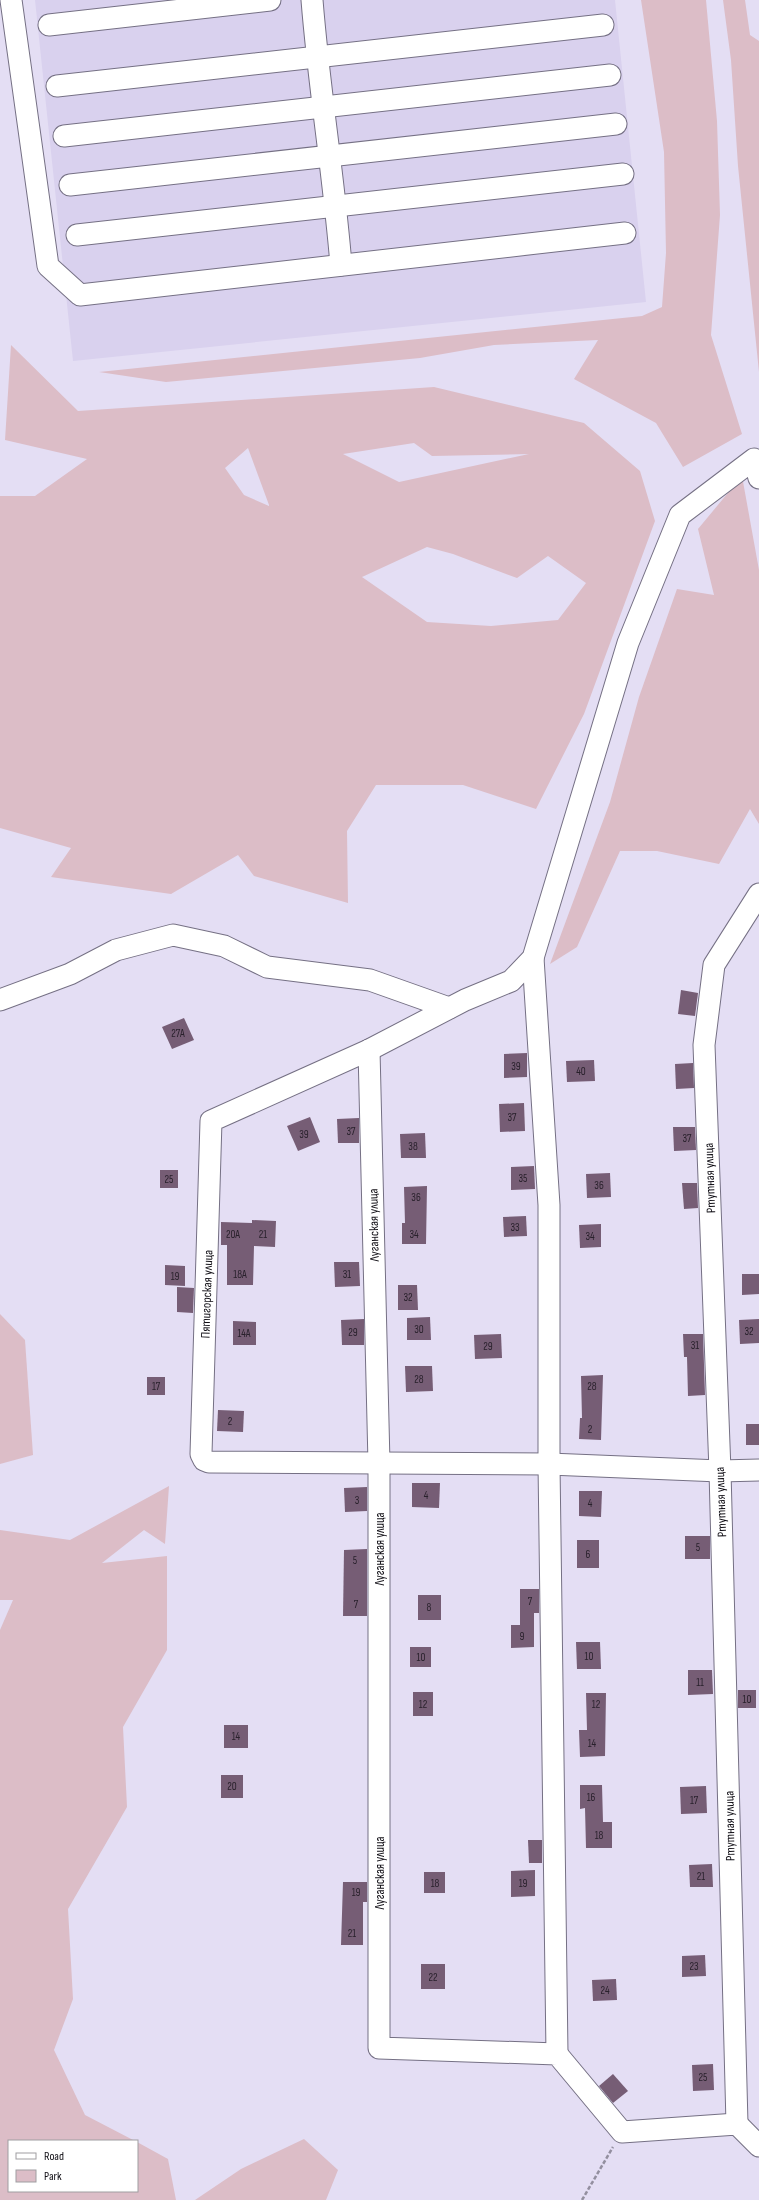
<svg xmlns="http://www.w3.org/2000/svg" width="759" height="2200" font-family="'Sofia Sans Condensed',sans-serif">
	<rect width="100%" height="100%" fill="#e4def4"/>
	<path fill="#d9d1ee" d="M35 0H615L646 302 73 361Z"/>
	<g fill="#dcbdc7" fill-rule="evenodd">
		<path d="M641 0H706L717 121 720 215 711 335 742 434 683 467 656 423 574 379 598 340 494 345 420 358 166 382 99 372 642 316 662 307 666 253 664 152Z"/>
		<path d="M723 0H745L750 35 759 41V372L738 166 731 60Z"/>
		<path d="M11 345 78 411 434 387 584 423 640 471 655 521 584 714 536 809 463 785H376L347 831 348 903 254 876 238 855 171 894 51 877 71 848 0 828V496H35L87 459 5 440ZM414 443 432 456 529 454 399 482 343 454ZM248 448 269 505V506L244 495 225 468ZM427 547 453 554 517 578 548 556 586 583 558 620 491 626 427 622 362 577Z"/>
		<path d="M742 476 759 570V824L750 809 719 864 657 851H620L577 947 550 964 610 802 639 697 677 589 714 595 698 529Z"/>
		<path d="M0 1314 25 1340 33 1455 0 1464Z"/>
		<path d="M169 1486 165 1544 144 1530 102 1563 167 1556V1650L123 1727 127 1807 68 1909 73 1999 54 2050 85 2115 135 2141H9V2191H137V2142L168 2159 176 2200H0V1630L13 1600H0V1530L70 1540Z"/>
		<path d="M304 2139 338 2170 326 2200H195L241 2169Z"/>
	</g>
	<g fill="#765d75">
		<path d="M681 990 698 993 695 1016 678 1014Z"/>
		<path d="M184 1018 194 1040 172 1049 162 1027Z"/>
		<path d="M527 1053V1077L504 1078V1054Z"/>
		<path d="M594 1060 595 1081 567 1082 566 1061Z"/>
		<path d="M693 1063 694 1088 676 1089 675 1064Z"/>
		<path d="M524 1103 525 1131 500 1132 499 1104Z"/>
		<path d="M310 1117 320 1142 298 1151 287 1126Z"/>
		<path d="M359 1118V1143H338L337 1119Z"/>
		<path d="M673 1127H695L696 1150 674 1151Z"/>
		<path d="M425 1133 426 1158H401L400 1134Z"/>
		<path d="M534 1166 535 1189 511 1190V1167Z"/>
		<rect x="160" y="1170" width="18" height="18"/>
		<path d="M610 1173 611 1197 587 1198 586 1174Z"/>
		<path d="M682 1183H697L698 1208 684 1209Z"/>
		<path d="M427 1186 426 1244H402V1223H405L404 1187Z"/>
		<path d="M526 1216 527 1236 504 1237 503 1217Z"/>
		<path d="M252 1220 276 1221 275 1247 254 1246 253 1285H227V1245H221V1222L252 1223Z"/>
		<path d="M601 1224V1247L580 1248 579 1225Z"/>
		<path d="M334 1262H359L360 1286 335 1287Z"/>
		<path d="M165 1265 185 1266V1286L165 1285Z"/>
		<path d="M742 1274H759V1294L742 1295Z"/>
		<path d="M398 1285H417L418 1310H398Z"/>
		<path d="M177 1287 194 1288 193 1313 177 1312Z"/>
		<path d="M430 1317 431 1340H407V1318Z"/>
		<path d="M364 1319V1345H342L341 1320Z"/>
		<path d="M759 1319V1343L740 1344 739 1320Z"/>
		<path d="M233 1321 256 1322V1345H233Z"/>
		<path d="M501 1334 502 1358 475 1359 474 1335Z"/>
		<path d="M683 1334H703L705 1395 688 1396 687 1357H684Z"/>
		<path d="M405 1366H432L433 1391 406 1392Z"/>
		<path d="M603 1375 601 1440 579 1439 580 1418H582L581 1376Z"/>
		<rect x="147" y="1377" width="18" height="18"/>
		<path d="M218 1410 244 1411 243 1432 217 1431Z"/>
		<rect x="746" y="1424" width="13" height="21"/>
		<path d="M412 1483H440L439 1508 412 1507Z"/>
		<path d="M367 1487V1511L345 1512 344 1488Z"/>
		<path d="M579 1491H602L601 1517 579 1516Z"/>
		<rect x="685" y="1536" width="25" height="23"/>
		<rect x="577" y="1540" width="22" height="28"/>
		<path d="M367 1549V1616H343L344 1550Z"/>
		<path d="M520 1589H539V1613H534V1647L511 1648V1625H520Z"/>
		<rect x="418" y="1595" width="23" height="25"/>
		<path d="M576 1642H600L601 1669H577Z"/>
		<rect x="410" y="1647" width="21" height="20"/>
		<path d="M688 1670H712L713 1694 688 1695Z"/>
		<rect x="738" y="1690" width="18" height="18"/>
		<rect x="413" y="1692" width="20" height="24"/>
		<path d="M586 1693H606L605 1756 580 1757 579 1730H587Z"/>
		<rect x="224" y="1725" width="24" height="23"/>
		<rect x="221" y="1775" width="22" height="23"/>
		<path d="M580 1785H602L603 1822H612V1848H586L585 1808 580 1809Z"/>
		<path d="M706 1786 707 1813 681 1814 680 1787Z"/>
		<path d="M528 1840H542V1863H529Z"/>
		<path d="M712 1864 713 1887H690L689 1865Z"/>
		<path d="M535 1870V1896L511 1897V1871Z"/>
		<rect x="424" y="1872" width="21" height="21"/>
		<path d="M343 1882H367V1902H363V1945H341Z"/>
		<path d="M705 1955 706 1976 682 1977V1956Z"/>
		<rect x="421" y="1964" width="24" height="25"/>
		<path d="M616 1979 617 2000 593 2001 592 1980Z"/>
		<path d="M713 2064 714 2090 693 2091 692 2065Z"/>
		<path d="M613 2074 628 2091 613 2103 599 2086Z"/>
	</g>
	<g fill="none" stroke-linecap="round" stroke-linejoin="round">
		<defs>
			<g id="minor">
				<path d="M11 0 48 266 80 295 625 233"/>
				<path d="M312 0C319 89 334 177 341 265"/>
				<path d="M49 25 270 0"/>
				<path d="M57 86 603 25"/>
				<path d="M64 136 610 75"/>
				<path d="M70 185 616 124"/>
				<path d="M77 235 623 174"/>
				<path d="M759 478 754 459 680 515 628 643 533 958 511 981 465 1000 369 1050 211 1121 201 1454 204 1460 209 1462 549 1464 720 1471 759 1470"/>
				<path d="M533 958 549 1205V1464L557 2054"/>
				<path d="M0 1000 70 974 116 950 173 935 224 946 267 967 370 980 449 1008"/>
				<path d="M369 1050 379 1463V2048L557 2054 622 2132 737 2124 759 2146"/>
				<path d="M737 2124 720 1471 704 1045 714 965 759 894"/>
			</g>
		</defs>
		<use href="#minor" stroke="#757084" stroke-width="23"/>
		<path stroke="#938f9f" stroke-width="2.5" stroke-dasharray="4 2" stroke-linecap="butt" d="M582 2200 613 2147"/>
		<use href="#minor" stroke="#fff" stroke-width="21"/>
	</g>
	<g text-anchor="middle" stroke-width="3" stroke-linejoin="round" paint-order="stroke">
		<g font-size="11" fill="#29212c">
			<text x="178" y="1037">27А</text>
			<text x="516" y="1070">39</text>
			<text x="581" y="1075">40</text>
			<text x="512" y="1121">37</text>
			<text x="351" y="1135">37</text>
			<text x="304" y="1138">39</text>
			<text x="687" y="1142">37</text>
			<text x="413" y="1150">38</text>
			<text x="523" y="1182">35</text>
			<text x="169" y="1183">25</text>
			<text x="599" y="1189">36</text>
			<text x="416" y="1201">36</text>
			<text x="515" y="1231">33</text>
			<text x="233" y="1238">20А</text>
			<text x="263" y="1238">21</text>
			<text x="414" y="1238">34</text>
			<text x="590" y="1240">34</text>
			<text x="240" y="1278">18А</text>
			<text x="347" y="1278">31</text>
			<text x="175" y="1280">19</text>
			<text x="408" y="1301">32</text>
			<text x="419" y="1333">30</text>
			<text x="749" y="1335">32</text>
			<text x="353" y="1336">29</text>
			<text x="244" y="1337">14А</text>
			<text x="695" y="1349">31</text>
			<text x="488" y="1350">29</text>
			<text x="419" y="1383">28</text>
			<text x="156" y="1390">17</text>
			<text x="592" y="1390">28</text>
			<text x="230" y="1425">2</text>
			<text x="590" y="1433">2</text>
			<text x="426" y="1499">4</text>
			<text x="357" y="1504">3</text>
			<text x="590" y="1507">4</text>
			<text x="698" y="1551">5</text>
			<text x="588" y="1558">6</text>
			<text x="355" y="1564">5</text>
			<text x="530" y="1605">7</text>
			<text x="356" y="1608">7</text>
			<text x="429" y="1611">8</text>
			<text x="522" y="1640">9</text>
			<text x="589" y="1660">10</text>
			<text x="421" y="1661">10</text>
			<text x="700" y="1686">11</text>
			<text x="747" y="1703">10</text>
			<text x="423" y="1708">12</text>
			<text x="596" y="1708">12</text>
			<text x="236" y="1740">14</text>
			<text x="592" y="1747">14</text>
			<text x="232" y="1790">20</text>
			<text x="591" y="1801">16</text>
			<text x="694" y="1804">17</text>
			<text x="599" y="1839">18</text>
			<text x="701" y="1880">21</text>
			<text x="435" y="1887">18</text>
			<text x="523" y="1887">19</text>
			<text x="356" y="1896">19</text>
			<text x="352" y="1937">21</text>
			<text x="694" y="1970">23</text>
			<text x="433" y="1981">22</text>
			<text x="605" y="1994">24</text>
			<text x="703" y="2081">25</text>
		</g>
		<g font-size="13" fill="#0f0d14" stroke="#fff">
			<text transform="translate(709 1178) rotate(-92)" y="5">Ртутная улица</text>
			<text transform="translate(373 1225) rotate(-91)" y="5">Луганская улица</text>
			<text transform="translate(206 1294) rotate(-88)" y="5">Пятигорская улица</text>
			<text transform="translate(720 1502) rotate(-92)" y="5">Ртутная улица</text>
			<text transform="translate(379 1549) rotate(-90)" y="5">Луганская улица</text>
			<text transform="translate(729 1826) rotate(-91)" y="5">Ртутная улица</text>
			<text transform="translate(379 1873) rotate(-90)" y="5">Луганская улица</text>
		</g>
	</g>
	<rect x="8" y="2140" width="130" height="52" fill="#ffffff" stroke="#9f9ea1"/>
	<rect x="16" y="2153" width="20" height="6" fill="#ffffff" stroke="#9f9ea1"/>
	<text x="44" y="2160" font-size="12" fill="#0f0d14">Road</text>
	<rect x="16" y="2170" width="20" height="12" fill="#dcbdc7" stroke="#9f9ea1"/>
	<text x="44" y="2180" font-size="12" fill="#0f0d14">Park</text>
</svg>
